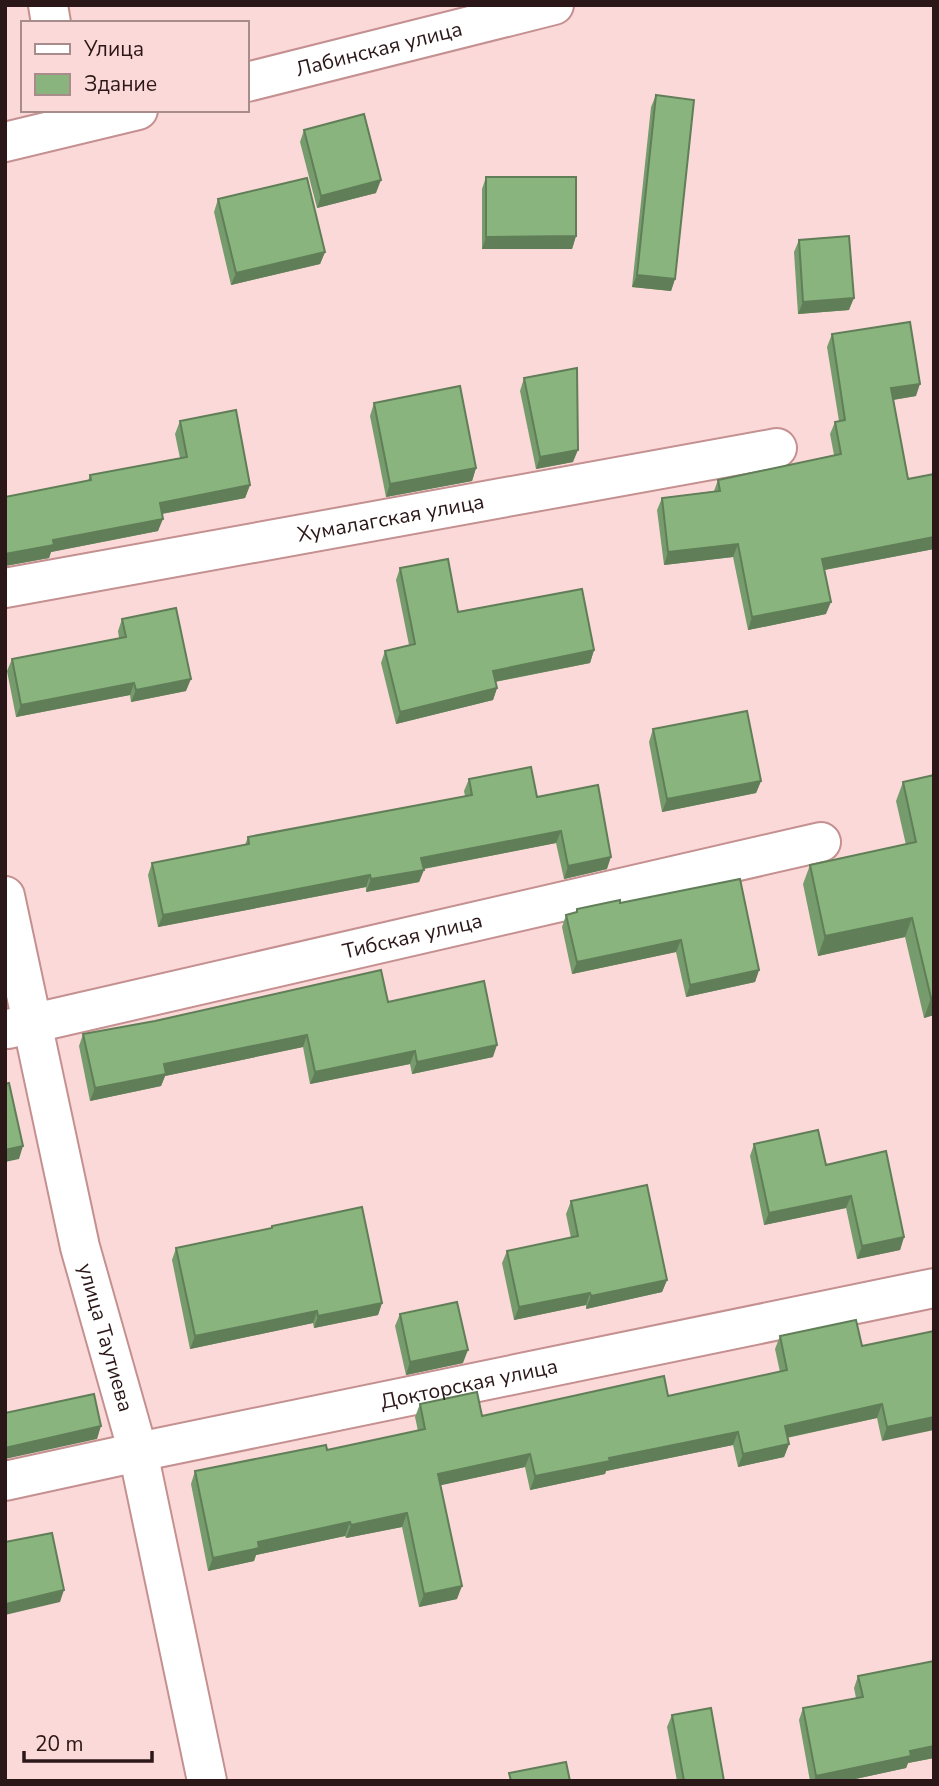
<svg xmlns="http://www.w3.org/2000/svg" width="939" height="1786" font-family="'Nunito Sans',sans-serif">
	<rect width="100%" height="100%" fill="#fbd9d8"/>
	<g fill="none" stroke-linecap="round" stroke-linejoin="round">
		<defs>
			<g id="minor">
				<path d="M48 5 51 23"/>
				<path id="s1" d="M247 82 554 5"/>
				<path d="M5 142 138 110"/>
				<path id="s2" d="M5 588 777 448"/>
				<path id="s3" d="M5 896 80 1247 138 1452 207 1781"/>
				<path id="s4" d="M8 1029 821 842"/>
				<path id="s5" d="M5 1481 138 1452 934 1288"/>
			</g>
		</defs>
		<use href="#minor" stroke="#c49090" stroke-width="42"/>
		<use href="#minor" stroke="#fff" stroke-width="38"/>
	</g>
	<g fill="#769b6c">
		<path d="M656 95 675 279 671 291 632 287 651 107Z"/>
		<path d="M304 130 376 193 317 208 300 142Z"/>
		<path d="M486 177 576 236 572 249H482V189Z"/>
		<path d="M218 199 325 252 320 264 231 285 214 212Z"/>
		<path d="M799 240 849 310 798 314 794 252Z"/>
		<path d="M832 334 916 396 893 400 908 479 934 549 825 570 826 614 748 630 733 557 664 565 657 510 662 498 714 491 718 480 834 455 830 434 835 422 839 421 827 347Z"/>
		<path d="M524 378 573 462 536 469 520 391Z"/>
		<path d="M374 403 476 468 472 481 386 497 370 416Z"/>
		<path d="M180 421 250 485 245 498 162 514 158 531 51 552 49 558 5 566 88 481 90 475 180 458 175 434Z"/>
		<path d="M400 568 458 612 594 650 590 663 495 682 497 688 493 700 396 724 381 663 385 651 409 645 396 580Z"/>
		<path d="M122 619 186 691 131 702 130 695 16 717 7 671 12 659 119 638 118 631Z"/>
		<path d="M653 729 761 781 756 793 662 812 649 742Z"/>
		<path d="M934 775V1015L924 1018 905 937 818 956 803 884 810 865 906 845 896 801 903 782Z"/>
		<path d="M469 779 537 797 607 869 564 879 556 843 424 869 419 882 366 892V887L158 927 148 875 152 863 245 845 248 837 465 796 464 791Z"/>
		<path d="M620 903 759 970 755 982 686 997 676 952 572 974 562 927 566 915 576 913 577 909Z"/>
		<path d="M388 1002 493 1057 412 1074 410 1064 310 1084 303 1047 165 1076 161 1086 90 1101 79 1046 83 1034Z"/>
		<path d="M754 1144 826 1165 904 1237 900 1250 857 1259 846 1208 764 1225 750 1156Z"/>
		<path d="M571 1201 667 1280 662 1292 586 1309V1305L514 1320 502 1263 507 1251 571 1238 566 1214Z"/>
		<path d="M272 1226 382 1303 378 1315 314 1328 313 1323 190 1349 172 1260 176 1248 271 1228Z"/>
		<path d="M400 1314 463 1363 406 1375 395 1326Z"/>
		<path d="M934 1331 882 1441 877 1418 787 1438 789 1444 784 1457 738 1467 733 1445 606 1471 605 1474 530 1490 525 1467 440 1485 457 1599 419 1607 402 1527 346 1538 345 1536 256 1555 254 1561 208 1571 191 1484 195 1471 327 1450 418 1431 415 1417 420 1404 482 1416 668 1396 780 1372 775 1349 780 1336 862 1346Z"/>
		<path d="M934 1661V1758L908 1763 906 1768 846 1781H810L799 1720 803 1708 856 1698 854 1688 858 1676Z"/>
		<path d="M672 1715 724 1781H677L667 1727Z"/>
	</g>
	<g fill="#607e58">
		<path d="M381 180 376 193 317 208 321 196Z"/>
		<path d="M576 236 572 249H482L486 237Z"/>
		<path d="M325 252 320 264 231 285 236 273Z"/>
		<path d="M637 275 675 279 671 291 632 287Z"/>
		<path d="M854 298 849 310 798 314 803 302Z"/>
		<path d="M920 384 916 396 886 401 891 388Z"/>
		<path d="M578 450 573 462 536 469 540 457Z"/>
		<path d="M476 468 472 481 386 497 390 484Z"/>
		<path d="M250 485 245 498 155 515 160 503Z"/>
		<path d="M163 519 158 531 51 552 49 558 5 566V554L53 540Z"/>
		<path d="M934 537V549L818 571 822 559Z"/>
		<path d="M738 544 733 557 664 565 668 552Z"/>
		<path d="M831 602 826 614 748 630 752 617Z"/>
		<path d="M594 650 590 663 488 683 493 671Z"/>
		<path d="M191 679 186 691 131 702 136 690Z"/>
		<path d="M134 683 130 695 16 717 21 705Z"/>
		<path d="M497 688 493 700 396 724 400 712Z"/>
		<path d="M761 781 756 793 662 812 667 799Z"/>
		<path d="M561 831 556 843 417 870 421 858Z"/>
		<path d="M611 857 607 869 564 879 568 866Z"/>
		<path d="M424 870 419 882 366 892 371 879Z"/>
		<path d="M370 875 366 887 158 927 163 915Z"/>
		<path d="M912 918 905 937 818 956 825 936Z"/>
		<path d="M681 940 676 952 572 974 577 962Z"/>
		<path d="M759 970 755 982 686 997 690 985Z"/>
		<path d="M934 997V1015L924 1018 931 998Z"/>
		<path d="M307 1035 303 1047 165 1076 161 1086 90 1101 95 1088 164 1064Z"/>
		<path d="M497 1045 493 1057 412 1074 417 1062Z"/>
		<path d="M415 1051 410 1064 310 1084 315 1072Z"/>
		<path d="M23 1146 19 1159 5 1162V1150Z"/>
		<path d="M851 1196 846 1208 764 1225 769 1213Z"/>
		<path d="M904 1237 900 1250 857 1259 862 1246Z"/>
		<path d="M667 1280 662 1292 586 1309 591 1296Z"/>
		<path d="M590 1293 586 1305 514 1320 519 1307Z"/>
		<path d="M382 1303 378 1315 314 1328 318 1316Z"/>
		<path d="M317 1311 313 1323 190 1349 195 1336Z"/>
		<path d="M468 1350 463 1363 406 1375 410 1362Z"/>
		<path d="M882 1404 877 1418 780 1439 785 1426Z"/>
		<path d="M934 1417V1430L882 1441 887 1427Z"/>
		<path d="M101 1426 97 1439 5 1459V1448Z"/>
		<path d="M738 1432 733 1445 606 1471 605 1474 530 1490 535 1476 609 1458Z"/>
		<path d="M789 1444 784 1457 738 1467 743 1454Z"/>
		<path d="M530 1454 525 1467 433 1487 438 1474Z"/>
		<path d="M407 1513 402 1527 346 1538 351 1525Z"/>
		<path d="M350 1522 345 1536 256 1555 254 1561 208 1571 213 1558 258 1542Z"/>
		<path d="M462 1586 457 1599 419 1607 424 1594Z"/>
		<path d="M64 1590 60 1602 5 1615 6 1604Z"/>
		<path d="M934 1746V1758L908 1763 906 1768 846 1781H814L816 1776 910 1751Z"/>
	</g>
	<g fill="#89b47d" stroke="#607e58" stroke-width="2">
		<path d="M656 95 694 100 675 279 637 275Z"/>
		<path d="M364 114 381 180 321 196 304 130Z"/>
		<path d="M486 177H576V236L486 237Z"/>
		<path d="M307 178 325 252 236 273 218 199Z"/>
		<path d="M849 236 854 298 803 302 799 240Z"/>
		<path d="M910 322 920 384 891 388 908 479 934 474V537L822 559 831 602 752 617 738 544 668 552 662 498 720 491 718 480 841 454 835 422 845 420 832 334Z"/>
		<path d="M577 368 578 450 540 457 524 378Z"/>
		<path d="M460 386 476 468 390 484 374 403Z"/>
		<path d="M236 410 250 485 160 503 163 519 53 540 54 545 5 554V497L91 480 90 475 187 457 180 421Z"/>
		<path d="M448 559 458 612 582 589 594 650 493 671 497 688 400 712 385 651 415 644 400 568Z"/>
		<path d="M176 608 191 679 136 690 134 683 21 705 12 659 126 637 122 619Z"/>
		<path d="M747 711 761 781 667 799 653 729Z"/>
		<path d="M531 767 537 797 598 785 611 857 568 866 561 831 421 858 424 870 371 879 370 875 163 915 152 863 249 844 248 837 472 795 469 779Z"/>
		<path d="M934 775V997L931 998 912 918 825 936 810 865 916 842 903 782Z"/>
		<path d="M740 879 759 970 690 985 681 940 577 962 566 915 577 912V909L620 900V903Z"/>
		<path d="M381 970 388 1002 484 981 497 1045 417 1062 415 1051 315 1072 307 1035 164 1064 166 1074 95 1088 83 1034 155 1021Z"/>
		<path d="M9 1083 23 1146 5 1150V1084Z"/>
		<path d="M818 1130 826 1165 886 1151 904 1237 862 1246 851 1196 769 1213 754 1144Z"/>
		<path d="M647 1185 667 1280 591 1296 590 1293 519 1307 507 1251 578 1236 571 1201Z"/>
		<path d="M362 1207 382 1303 318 1316 317 1311 195 1336 176 1248 272 1228V1226Z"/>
		<path d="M457 1302 468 1350 410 1362 400 1314Z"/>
		<path d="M856 1320 862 1346 934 1331V1417L887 1427 882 1404 785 1426 789 1444 743 1454 738 1432 609 1458 610 1461 535 1476 530 1454 438 1474 462 1586 424 1594 407 1513 351 1525 350 1522 258 1542 259 1548 213 1558 195 1471 326 1445 327 1450 425 1429 420 1404 477 1392 482 1416 664 1376 668 1396 787 1370 780 1336Z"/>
		<path d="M94 1394 101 1426 5 1448V1413Z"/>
		<path d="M52 1533 64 1590 6 1604 5 1542Z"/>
		<path d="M934 1661V1746L910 1751 911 1756 816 1776 803 1708 863 1697 858 1676Z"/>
		<path d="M711 1708 724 1781H684L672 1715Z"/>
		<path d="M566 1762 570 1781H511L509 1773Z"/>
	</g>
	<g text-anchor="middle" stroke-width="5" stroke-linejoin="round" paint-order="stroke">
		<g font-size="21" fill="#2b1718" stroke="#fbd9d8">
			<text dy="7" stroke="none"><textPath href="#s1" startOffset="136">Лабинская улица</textPath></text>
			<text dy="7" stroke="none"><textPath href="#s2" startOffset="392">Хумалагская улица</textPath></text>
			<text dy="7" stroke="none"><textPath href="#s4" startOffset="415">Тибская улица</textPath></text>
			<text dy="7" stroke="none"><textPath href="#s3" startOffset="453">улица Таутиева</textPath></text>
			<text dy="7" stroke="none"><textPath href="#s5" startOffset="474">Докторская улица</textPath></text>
		</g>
	</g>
	<rect width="939" height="1786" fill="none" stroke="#2b1718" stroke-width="14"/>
	<rect x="21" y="21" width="228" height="91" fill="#fbd9d8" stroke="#a88b8b" stroke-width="2"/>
	<rect x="35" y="44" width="35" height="10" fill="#ffffff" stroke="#a88b8b" stroke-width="2"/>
	<text x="84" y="56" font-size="21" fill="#2b1718">Улица</text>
	<rect x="35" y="74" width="35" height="21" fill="#89b47d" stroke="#a88b8b" stroke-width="2"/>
	<text x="84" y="91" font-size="21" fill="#2b1718">Здание</text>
	<path d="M24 1751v10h128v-10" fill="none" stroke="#2b1718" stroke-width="3.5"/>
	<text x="35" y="1751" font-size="21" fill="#2b1718" stroke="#fbd9d8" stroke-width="5" paint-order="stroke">20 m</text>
</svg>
